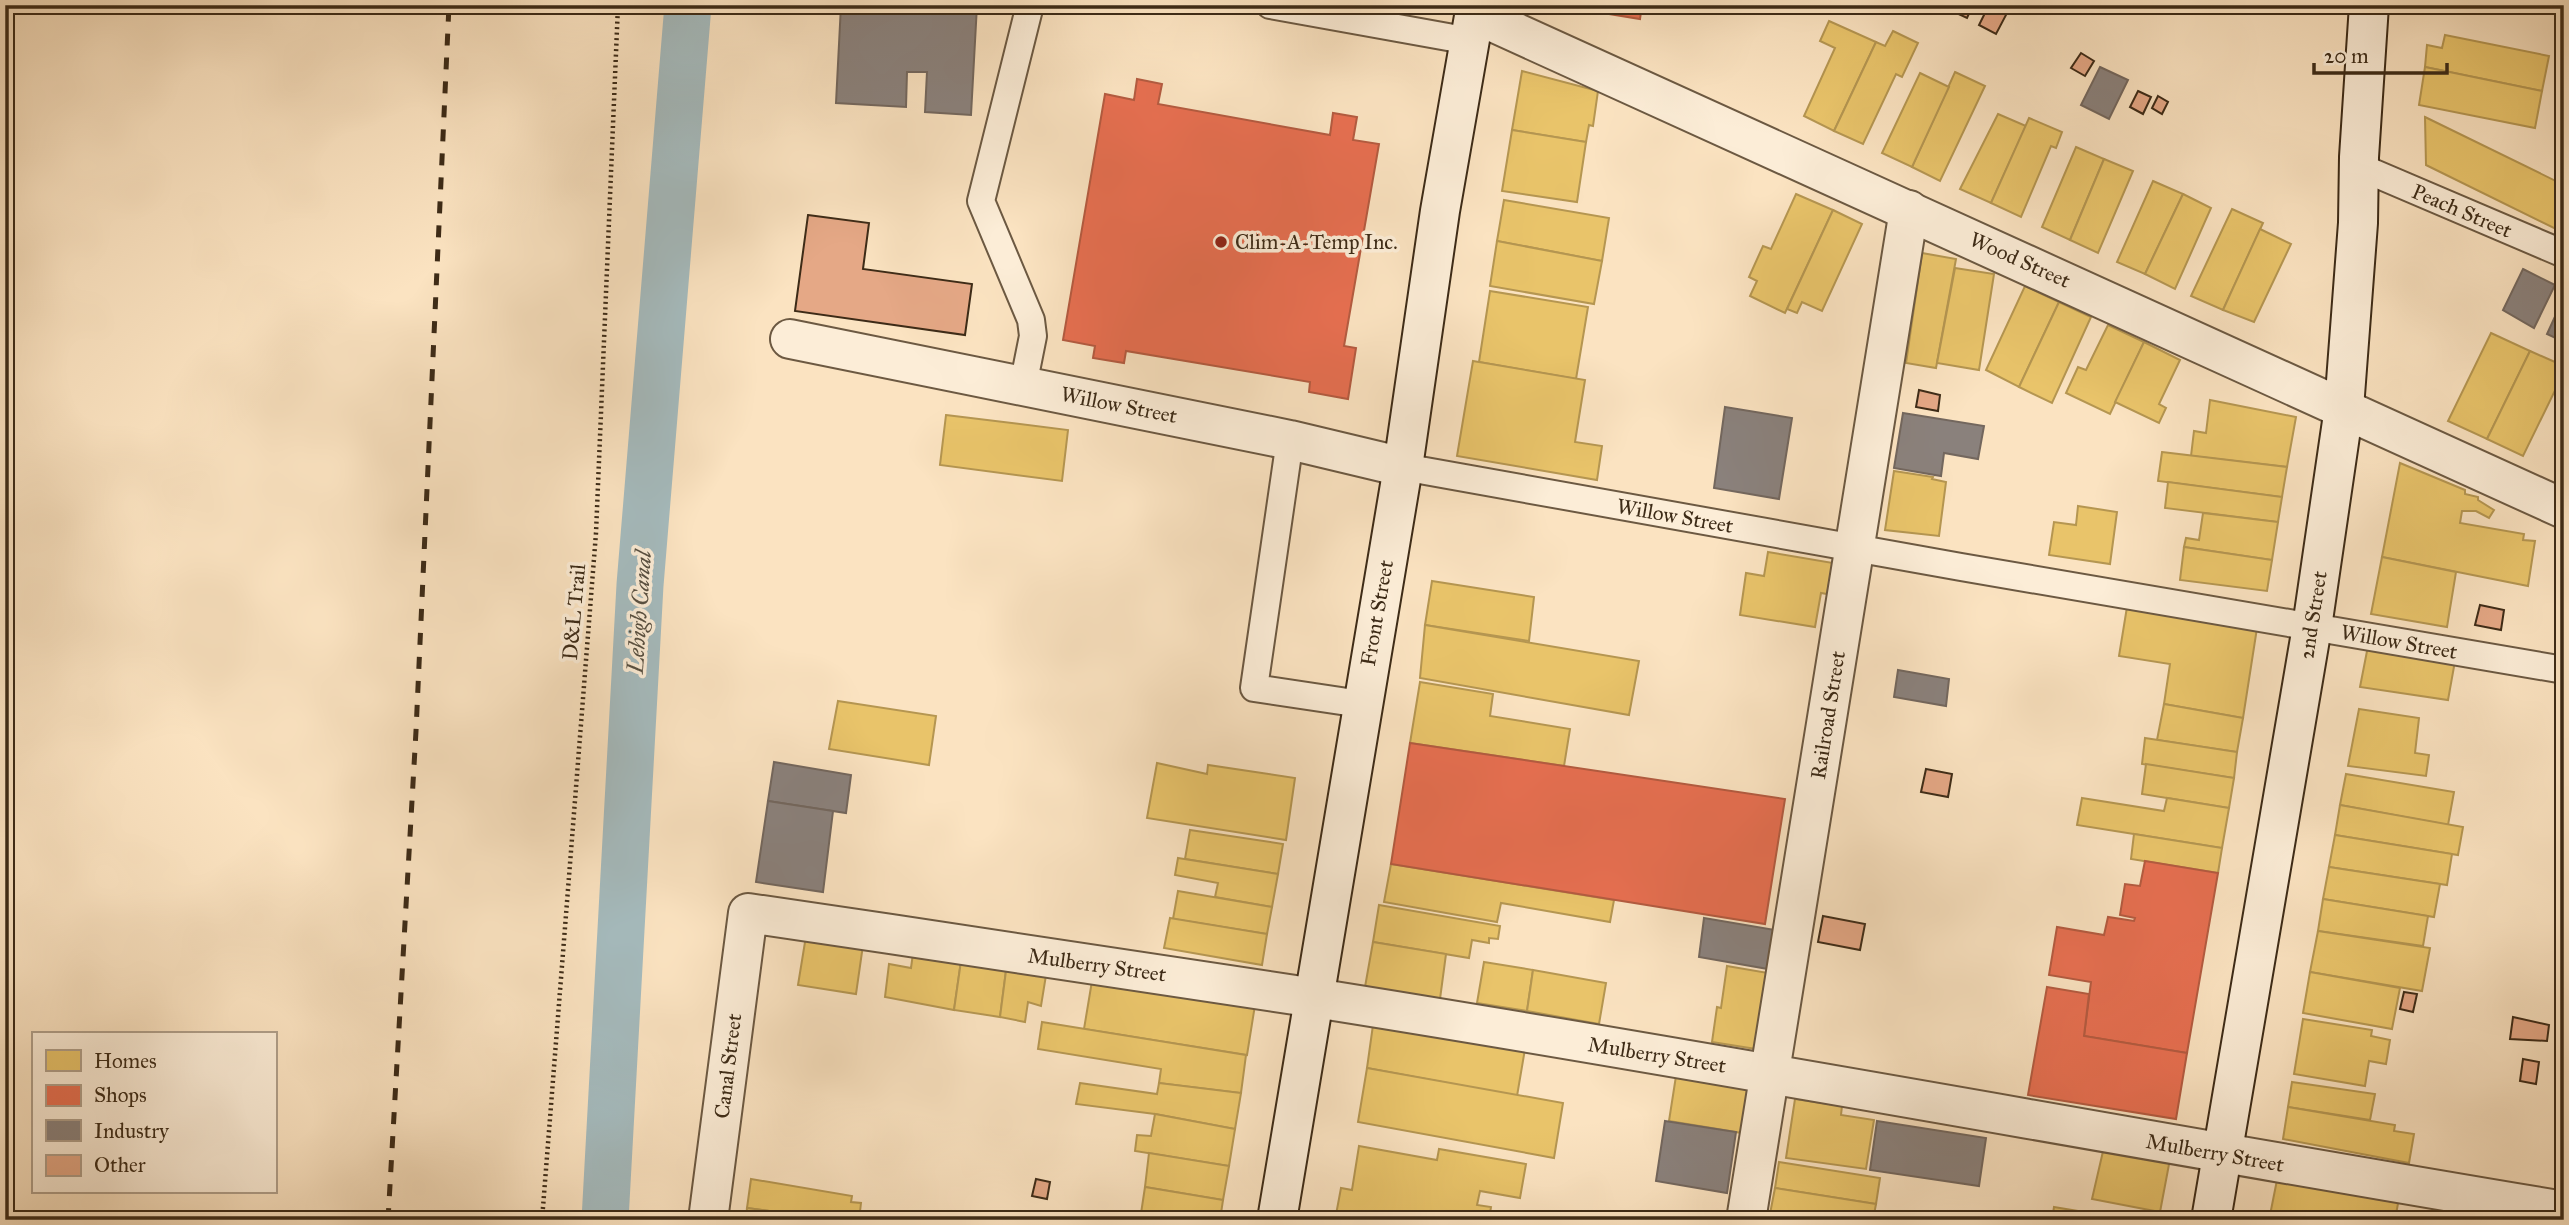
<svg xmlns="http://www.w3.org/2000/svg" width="2569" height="1225" font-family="'IM FELL Great Primer',serif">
	<rect width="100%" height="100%" fill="#fbe3c1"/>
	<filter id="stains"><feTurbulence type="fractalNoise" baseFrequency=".00286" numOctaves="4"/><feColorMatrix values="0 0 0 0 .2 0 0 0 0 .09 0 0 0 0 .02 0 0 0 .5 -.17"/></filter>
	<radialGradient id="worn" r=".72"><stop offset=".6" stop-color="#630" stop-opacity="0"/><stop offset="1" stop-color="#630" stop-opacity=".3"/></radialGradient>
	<g fill="#e9c46a" stroke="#b59651" stroke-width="2">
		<path d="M2440 5H2523V9Z"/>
		<path d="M1829 21 1876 42 1834 131 1804 116 1835 48 1820 41Z"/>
		<path d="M1893 31 1918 43 1902 77 1896 74 1863 144 1834 131 1876 42 1885 46Z"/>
		<path d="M2445 35 2549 56 2542 91 2425 67 2427 45 2442 48Z"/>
		<path d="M2425 67 2542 91 2535 128 2419 105Z"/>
		<path d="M1522 71 1598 91 1593 126 1589 125 1586 142 1512 130Z"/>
		<path d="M1955 72 1985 86 1940 181 1912 167Z"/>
		<path d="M1920 73 1949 87 1912 167 1882 153Z"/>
		<path d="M1998 114 2026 126 1991 203 1960 189Z"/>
		<path d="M2425 117 2564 185V233L2426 165Z"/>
		<path d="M2029 118 2062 132 2056 148 2051 146 2021 217 1991 203Z"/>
		<path d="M1512 130 1586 142 1577 202 1502 191Z"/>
		<path d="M2076 147 2104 159 2070 240 2042 227Z"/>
		<path d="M2104 159 2133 171 2098 253 2070 240Z"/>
		<path d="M2153 181 2183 194 2145 274 2117 262Z"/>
		<path d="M1796 194 1833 210 1785 313 1750 296 1757 281 1749 277 1763 246 1771 249Z"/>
		<path d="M2183 194 2211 208 2175 289 2145 274Z"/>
		<path d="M1504 200 1609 218 1602 261 1497 241Z"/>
		<path d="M2232 209 2263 223 2223 310 2191 296Z"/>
		<path d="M1833 210 1862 224 1822 311 1802 302 1797 313 1787 309Z"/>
		<path d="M2260 229 2291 244 2254 322 2223 310Z"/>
		<path d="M1497 241 1602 261 1594 304 1490 286Z"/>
		<path d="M1922 253 1956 259 1936 368 1906 363Z"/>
		<path d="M1955 268 1994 274 1979 370 1937 363Z"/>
		<path d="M2025 286 2059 302 2019 387 1986 370Z"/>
		<path d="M1490 291 1588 307 1576 379 1479 362Z"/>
		<path d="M2059 302 2091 317 2052 403 2019 387Z"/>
		<path d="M2108 325 2144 342 2110 414 2066 393 2078 367 2086 370Z"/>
		<path d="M2491 333 2530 351 2487 439 2448 421Z"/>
		<path d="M2144 342 2180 360 2159 404 2166 408 2159 423 2115 402Z"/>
		<path d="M2530 351 2564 366V372L2523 456 2487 439Z"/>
		<path d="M1473 361 1585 380 1575 442 1602 446 1597 480 1457 456Z"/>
		<path d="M2210 400 2296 417 2287 467 2191 456 2194 431 2206 433Z"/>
		<path d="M946 415 1068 430 1062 481 940 465Z"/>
		<path d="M2162 452 2287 467 2282 497 2158 481Z"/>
		<path d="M2400 463 2465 490V494L2478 497V500L2494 510 2489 518 2476 511H2462L2460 523 2524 534 2523 540 2535 541 2528 586 2382 557Z"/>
		<path d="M1894 471 1933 477 1932 479 1946 482 1939 536 1885 530Z"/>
		<path d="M2168 482 2282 497 2278 522 2165 508Z"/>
		<path d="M2078 506 2117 512 2110 564 2049 555 2054 522 2076 525Z"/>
		<path d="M2203 513 2278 522 2272 560 2184 547 2186 538 2199 540Z"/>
		<path d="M2184 547 2272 560 2267 591 2180 580Z"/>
		<path d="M1768 552 1833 563 1827 594 1821 593 1815 627 1740 615 1746 573 1764 576Z"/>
		<path d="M2382 557 2456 572 2447 627 2371 614Z"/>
		<path d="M1432 581 1534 597 1529 641 1425 625Z"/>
		<path d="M2127 607 2257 628 2243 718 2164 704 2170 664 2119 656Z"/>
		<path d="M1425 625 1639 661 1629 715 1420 678Z"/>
		<path d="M2368 646 2455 661 2448 700 2360 687Z"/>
		<path d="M1420 682 1493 694 1490 716 1570 729 1564 766 1410 743Z"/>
		<path d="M838 701 936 716 929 765 829 749Z"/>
		<path d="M2164 704 2243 718 2237 752 2157 740Z"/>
		<path d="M2359 709 2419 718 2415 753 2429 755 2426 776 2348 766Z"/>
		<path d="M2145 738 2237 752 2234 778 2142 764Z"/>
		<path d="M1157 763 1207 774 1208 765 1295 778 1286 840 1147 818Z"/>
		<path d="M2146 764 2234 778 2229 808 2142 794Z"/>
		<path d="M2346 774 2454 792 2448 825 2340 805Z"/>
		<path d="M2082 798 2164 811 2167 798 2229 808 2222 848 2077 825Z"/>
		<path d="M2340 805 2463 827 2458 855 2335 835Z"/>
		<path d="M1190 830 1283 844 1278 874 1185 859Z"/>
		<path d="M2134 834 2222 848 2218 873 2131 859Z"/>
		<path d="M2335 835 2452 854 2447 885 2329 867Z"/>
		<path d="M1178 858 1278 874 1272 907 1215 897 1218 883 1175 875Z"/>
		<path d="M1391 864 1614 900 1610 922 1501 903 1497 922 1384 902Z"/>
		<path d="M2329 867 2440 884 2434 917 2323 899Z"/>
		<path d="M1178 891 1272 907 1267 934 1173 919Z"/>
		<path d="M2323 899 2428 916 2423 946 2318 931Z"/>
		<path d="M1379 905 1500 926 1498 939 1489 938V943L1472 940 1469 958 1373 942Z"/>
		<path d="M1170 918 1267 934 1262 965 1164 948Z"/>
		<path d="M2318 931 2430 948 2422 991 2310 972Z"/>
		<path d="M806 936 863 945 856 994 798 985Z"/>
		<path d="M1373 942 1446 954 1440 999 1365 987Z"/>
		<path d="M914 946 962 954 954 1010 885 997 889 964 911 968Z"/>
		<path d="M962 954 1007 963 1000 1017 954 1010Z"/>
		<path d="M1484 962 1533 970 1527 1011 1477 1003Z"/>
		<path d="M1007 963 1047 969 1041 1006 1028 1002 1025 1022 1000 1017Z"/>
		<path d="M1727 966 1768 973 1756 1049 1712 1042 1717 1007 1721 1008Z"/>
		<path d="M1533 970 1606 983 1599 1024 1527 1011Z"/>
		<path d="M2310 972 2400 988 2392 1029 2303 1013Z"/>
		<path d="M1093 975 1255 1005 1247 1055 1084 1029Z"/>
		<path d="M2303 1019 2372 1030 2371 1036 2390 1040 2386 1064 2369 1061 2365 1086 2294 1074Z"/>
		<path d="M1042 1022 1246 1055 1241 1093 1159 1083 1161 1069 1038 1049Z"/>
		<path d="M1373 1025 1525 1049 1517 1096 1367 1068Z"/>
		<path d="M1367 1068 1563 1103 1554 1158 1358 1122Z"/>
		<path d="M1676 1076 1750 1088 1742 1133 1669 1121Z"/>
		<path d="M2292 1082 2375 1094 2370 1120 2288 1107Z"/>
		<path d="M1080 1083 1157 1094 1159 1083 1241 1093 1235 1129 1155 1114 1076 1104Z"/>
		<path d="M1795 1099 1842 1106 1841 1115 1874 1120 1866 1169 1786 1158Z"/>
		<path d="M2288 1107 2395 1125 2394 1131 2414 1134 2409 1163 2283 1139Z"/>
		<path d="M1155 1114 1235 1129 1229 1166 1135 1151 1137 1135 1151 1136Z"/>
		<path d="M1359 1146 1437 1160 1439 1149 1526 1164 1520 1198 1480 1191 1477 1205 1491 1207 1489 1220H1335L1341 1188 1352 1190Z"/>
		<path d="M2104 1147 2170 1159 2160 1212 2092 1199Z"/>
		<path d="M1149 1153 1229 1166 1223 1200 1145 1187Z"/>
		<path d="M1779 1162 1880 1178 1876 1204 1775 1188Z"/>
		<path d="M2278 1175 2399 1198 2395 1220H2269Z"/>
		<path d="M751 1179 852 1196 851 1202 861 1203 859 1220H838L747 1208Z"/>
		<path d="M1145 1187 1223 1200 1220 1220H1140Z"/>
		<path d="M1775 1188 1876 1204 1873 1220 1769 1219Z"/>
		<path d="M2054 1207 2132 1220H2052Z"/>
		<path d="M747 1208 838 1220H746Z"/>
	</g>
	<g fill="#e76f51" stroke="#b45b40" stroke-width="2">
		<path d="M1554 5H1642L1640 19Z"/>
		<path d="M1137 79 1162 84 1158 104 1330 135 1333 113 1357 117 1353 140 1379 144 1344 346 1356 348 1348 399 1309 392 1310 382 1126 351 1124 363 1093 358 1095 346 1063 340 1105 94 1134 100Z"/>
		<path d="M1410 743 1785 799 1765 924 1391 864Z"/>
		<path d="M2145 861 2218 873 2187 1053 2084 1036 2091 982 2049 975 2057 927 2104 935 2108 917 2134 921 2135 918 2120 915 2125 884 2140 886Z"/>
		<path d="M2047 987 2089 994 2084 1036 2187 1053 2176 1119 2028 1095Z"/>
	</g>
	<g fill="#8a817c" stroke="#73675e" stroke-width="2">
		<path d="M841 5H977L971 115 925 112 927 72H907L906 107 836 103Z"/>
		<path d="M2100 67 2128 80 2109 119 2081 105Z"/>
		<path d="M2523 269 2555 285 2534 328 2503 310Z"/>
		<path d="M2564 297V342L2547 334Z"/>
		<path d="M1725 407 1792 418 1779 499 1714 488Z"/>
		<path d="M1903 413 1984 426 1978 459 1944 453 1941 476 1894 468Z"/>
		<path d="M1898 670 1949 679 1946 706 1894 697Z"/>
		<path d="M774 762 851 775 846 813 768 801Z"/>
		<path d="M768 801 833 811 823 892 756 882Z"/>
		<path d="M1704 918 1775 930 1768 969 1699 957Z"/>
		<path d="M1665 1121 1736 1132 1727 1193 1656 1181Z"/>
		<path d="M1877 1121 1986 1138 1979 1186 1870 1170Z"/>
		<path d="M2462 1207 2513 1220H2460Z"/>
	</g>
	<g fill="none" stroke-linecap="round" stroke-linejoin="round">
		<path stroke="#a5bbbe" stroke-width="47" d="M605 1220 640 585 688 5"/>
	</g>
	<g fill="#e5a886" stroke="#3d2b17" stroke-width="2">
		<path d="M1955 5H1973L1967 18 1952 11Z"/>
		<path d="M1989 5 2006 15 1996 34 1979 25Z"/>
		<path d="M2081 53 2094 61 2085 76 2071 68Z"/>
		<path d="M2138 91 2151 97 2143 114 2130 107Z"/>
		<path d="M2158 96 2168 102 2162 114 2152 108Z"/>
		<path d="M808 215 869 223 863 269 972 284 965 335 795 311Z"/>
		<path d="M1919 390 1940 395 1938 411 1916 407Z"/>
		<path d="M2480 605 2504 610 2501 630 2475 625Z"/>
		<path d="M1926 769 1952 774 1948 797 1921 792Z"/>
		<path d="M2559 911 2564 912V936L2556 934Z"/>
		<path d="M1823 916 1865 924 1860 950 1818 942Z"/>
		<path d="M2404 992 2417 994 2413 1012 2400 1009Z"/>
		<path d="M2513 1017 2549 1025 2547 1041 2510 1039Z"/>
		<path d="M2523 1059 2539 1062 2536 1084 2520 1081Z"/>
		<path d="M1036 1179 1050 1182 1047 1199 1032 1196Z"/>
	</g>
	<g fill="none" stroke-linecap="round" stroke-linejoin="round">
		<defs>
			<g id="lane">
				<path d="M1270 5 1470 41"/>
				<path d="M2360 167 2564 254"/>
				<path d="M1023 386 1033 336 1031 320 981 201 1030 5"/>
				<path d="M1290 440 1254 688 1361 704"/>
				<path d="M1403 467 1961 567 2564 670"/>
			</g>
			<g id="street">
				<path d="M1475 14 2564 509"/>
				<path d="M790 339 1290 440 1403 467"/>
				<path d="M708 1220 748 913C937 941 1126 968 1315 998 1732 1064 2147 1142 2564 1211"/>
				<path d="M1746 1220 1909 210"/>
			</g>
			<g id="secondary">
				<path d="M1277 1220 1403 467 1440 211 1476 5"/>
				<path d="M2211 1220 2312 627 2344 408 2358 223 2359 157 2369 5"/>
			</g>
		</defs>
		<use href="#lane" stroke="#6c5942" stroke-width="30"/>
		<use href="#street" stroke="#6c5942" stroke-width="42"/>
		<use href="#secondary" stroke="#3d2b17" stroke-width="42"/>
		<path stroke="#3d2b17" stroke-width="4.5" stroke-dasharray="2 3.5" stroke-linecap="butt" d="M542 1220 596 533 618 5"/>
		<use href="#lane" stroke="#fcedd7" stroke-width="26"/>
		<use href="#street" stroke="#fcedd7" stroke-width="38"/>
		<use href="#secondary" stroke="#fcedd7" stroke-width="38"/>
		<path stroke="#3d2b17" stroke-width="5" stroke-dasharray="12 12" stroke-linecap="butt" d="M388 1220 416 731 449 5"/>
	</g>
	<circle fill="#8f2418" stroke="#fcedd7" stroke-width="2.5" cx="1221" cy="242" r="7"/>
	<g text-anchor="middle" stroke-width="7" stroke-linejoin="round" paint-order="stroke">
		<g font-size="21" fill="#3d2b17" stroke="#fcedd7">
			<text transform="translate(2462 211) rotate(23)" y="7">Peach Street</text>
			<text transform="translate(2020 260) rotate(24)" y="7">Wood Street</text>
			<text transform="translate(1119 405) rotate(11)" y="7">Willow Street</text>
			<text transform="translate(1675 516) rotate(10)" y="7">Willow Street</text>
			<text transform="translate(574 612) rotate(-85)" y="7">D&amp;L Trail</text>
			<text transform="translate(1377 613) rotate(-80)" y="7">Front Street</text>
			<text transform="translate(2313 615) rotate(-81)" y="7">2nd Street</text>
			<text transform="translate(2399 642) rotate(10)" y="7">Willow Street</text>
			<text transform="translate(1828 715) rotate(-81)" y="7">Railroad Street</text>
			<text transform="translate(1097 965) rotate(8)" y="7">Mulberry Street</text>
			<text transform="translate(1657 1055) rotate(9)" y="7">Mulberry Street</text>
			<text transform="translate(728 1066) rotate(-83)" y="7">Canal Street</text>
			<text transform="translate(2215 1153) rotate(10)" y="7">Mulberry Street</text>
		</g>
		<g font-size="21" fill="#3d2b17" stroke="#fcedd7" text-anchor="start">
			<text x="1235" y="249">Clim-A-Temp Inc.</text>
		</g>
		<g font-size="23" font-style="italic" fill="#574f41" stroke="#fcedd7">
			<text transform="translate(639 612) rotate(-86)" y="8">Lehigh Canal</text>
		</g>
	</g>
	<rect width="2569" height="1225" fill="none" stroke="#fbe3c1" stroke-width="28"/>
	<rect x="7" y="7" width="2555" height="1211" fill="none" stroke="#3d2b17" stroke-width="3.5"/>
	<rect x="14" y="14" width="2541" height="1197" fill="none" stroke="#3d2b17" stroke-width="2"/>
	<rect x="32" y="1032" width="245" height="161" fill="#fcedd7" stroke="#b09f8a" stroke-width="2"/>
	<rect x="46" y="1050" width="35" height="21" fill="#e9c46a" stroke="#b09f8a" stroke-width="2"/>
	<text x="94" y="1068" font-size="21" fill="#3d2b17">Homes</text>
	<rect x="46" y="1085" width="35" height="21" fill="#e76f51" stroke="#b09f8a" stroke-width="2"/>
	<text x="94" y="1102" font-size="21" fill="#3d2b17">Shops</text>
	<rect x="46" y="1120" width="35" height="21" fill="#8a817c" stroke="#b09f8a" stroke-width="2"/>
	<text x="94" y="1138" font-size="21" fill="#3d2b17">Industry</text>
	<rect x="46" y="1155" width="35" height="21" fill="#e5a886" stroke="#b09f8a" stroke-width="2"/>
	<text x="94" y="1172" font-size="21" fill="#3d2b17">Other</text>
	<path d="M2314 63v10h133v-10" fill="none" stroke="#3d2b17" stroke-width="3.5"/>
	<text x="2324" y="63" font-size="21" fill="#3d2b17" stroke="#fcedd7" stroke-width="5" paint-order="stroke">20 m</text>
	<rect width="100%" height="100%" filter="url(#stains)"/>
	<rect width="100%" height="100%" fill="url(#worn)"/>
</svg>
